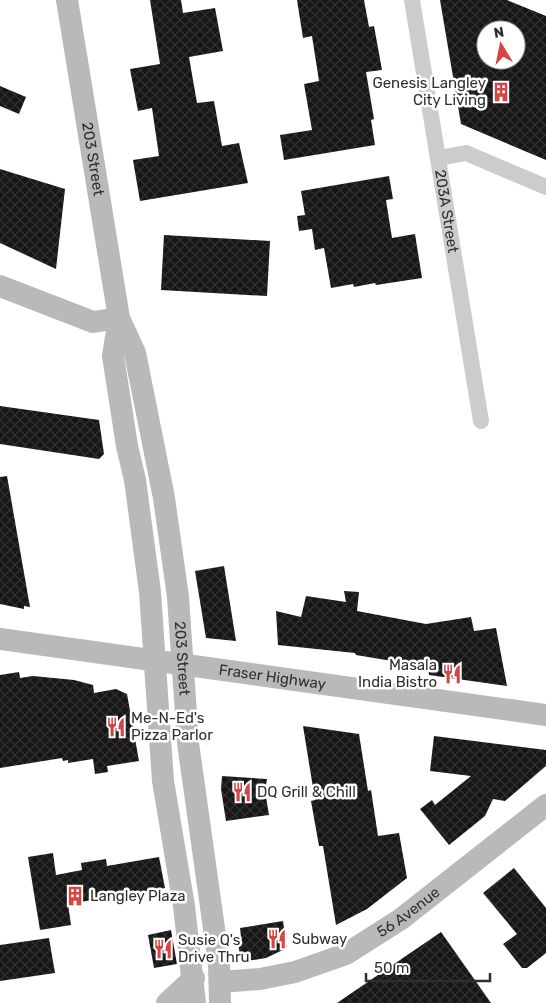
<svg xmlns="http://www.w3.org/2000/svg" width="546" height="1003" font-family="Rubik,sans-serif">
	<defs>
		<pattern id="building-cross-hatch" width="8" height="8" patternUnits="userSpaceOnUse" patternTransform="scale(1.25)"><rect width="8" height="8" fill="#161616"/><path d="M0 0l8 8M0 8l8-8" fill="none" stroke="#303030"/></pattern>
	</defs>
	<rect width="100%" height="100%" fill="#fff"/>
	<g fill="url(#building-cross-hatch)" fill-rule="evenodd">
		<path d="M150 0H181L183 13 215 8 223 51 189 57 197 103 214 101 222 146 239 143 248 183 140 201 133 160 159 156 152 108 138 111 130 69 160 64Z"/>
		<path d="M297 0H364L369 27 374 26 382 70 366 72 374 119 371 120 375 145 284 160 280 135 312 130 304 84 319 81 312 36 303 38Z"/>
		<path d="M440 0H507L546 16V160L461 124ZM486 30H516V60H486Z"/>
		<path d="M0 86 26 97 19 114 0 106Z"/>
		<path d="M0 169 65 189 56 269 0 243Z"/>
		<path d="M389 176 393 199 386 200 392 238 415 234 422 278 376 285 375 283 354 287 353 284 331 288 324 248 315 250 312 229 299 231 297 216 305 215 301 191Z"/>
		<path d="M164 235 270 241 267 296 161 290Z"/>
		<path d="M0 406 99 420 104 454 99 459 0 444Z"/>
		<path d="M7 476 30 607 24 606V609L0 604V477Z"/>
		<path d="M224 566 236 641 206 638 195 571Z"/>
		<path d="M344 591 359 592 357 611 426 624 471 617 474 631 496 628 507 686 429 675 428 667 356 655 355 653 278 645 276 611 301 617 306 596 346 602Z"/>
		<path d="M19 672 20 678 33 676 74 680 93 685 94 693 116 689 127 694 139 761 107 766 108 772 95 774 93 759 68 763V760L63 761 62 758 0 768V675Z"/>
		<path d="M303 726 359 734 368 791 371 790 378 836 399 833 407 878 367 909 336 925 323 846H319L311 801 315 800Z"/>
		<path d="M434 736 546 750V766L505 801 493 799 485 816 449 845 420 809 432 800 435 805 471 776 430 771Z"/>
		<path d="M222 776 267 779 265 791 269 815 226 821 221 789Z"/>
		<path d="M53 853 56 875 82 870 81 863 106 859 107 866 159 857 165 888 68 904 71 925 40 930 28 857Z"/>
		<path d="M514 868 546 908V953L527 968H522L503 944 517 934 483 893Z"/>
		<path d="M283 921 287 948 266 958 241 962 237 937H241L240 928Z"/>
		<path d="M171 930 177 964 154 968 148 935Z"/>
		<path d="M441 932 491 1003H337Z"/>
		<path d="M49 938 55 973 0 981V945Z"/>
	</g>
	<g fill="none" stroke-linecap="round" stroke-linejoin="round">
		<g stroke="#ccc" stroke-width="16">
			<path id="s1" d="M412 0 481 421"/>
			<path d="M439 158 466 153 546 187"/>
		</g>
		<g stroke="#b9b9b9" stroke-width="22">
			<path id="s2" d="M67 0 119 318 135 353 164 498 178 597 188 743 219 964 220 1003"/>
			<path d="M0 286 93 322 119 318"/>
			<path d="M119 318 113 356 127 446 135 480 150 592 163 781 184 906 195 1003"/>
			<path id="s3" d="M0 639 546 715"/>
			<path id="s4" d="M220 982 260 979 295 972 346 954 401 919 546 805"/>
			<path d="M167 1003 194 978"/>
		</g>
	</g>
	<defs>
		<symbol id="building-bare" viewBox="-9 -9 18 18"><path d="M-4-6H4V6H1V3H-1V6H-4ZM-2.5-4.3h1.7v1.8h-1.7ZM.8-4.3h1.7v1.8H.8ZM-2.5-1h1.7V.8h-1.7ZM.8-1h1.7V.8H.8Z" fill="#d44543" stroke="#fff" stroke-width="2.5" paint-order="stroke"/></symbol>
		<symbol id="restaurant-bare" viewBox="-9 -9 18 18"><path d="M-5-6h1v4h1v-4h1v4h1v-4h1v5L-1.5 .5V6h-2V.5L-5-1ZM5-6V6H3V1.5H1.5Q1.5-4 5-6Z" fill="#d44543" stroke="#fff" stroke-width="2.5" paint-order="stroke"/></symbol>
	</defs>
	<g fill-rule="evenodd">
		<use href="#building-bare" x="487" y="78" width="28" height="28"/>
		<use href="#restaurant-bare" x="438" y="660" width="28" height="28"/>
		<use href="#restaurant-bare" x="102" y="713" width="28" height="28"/>
		<use href="#restaurant-bare" x="228" y="778" width="28" height="28"/>
		<use href="#building-bare" x="61" y="882" width="28" height="28"/>
		<use href="#restaurant-bare" x="263" y="925" width="28" height="28"/>
		<use href="#restaurant-bare" x="149" y="935" width="28" height="28"/>
	</g>
	<g text-anchor="middle" stroke-width="5" stroke-linejoin="round" paint-order="stroke">
		<g font-size="15" fill="#2f2f2f" stroke="#fff" text-anchor="start">
			<text x="486" y="88" text-anchor="end">Genesis Langley<tspan x="486" dy="17">City Living</tspan></text>
			<text x="437" y="670" text-anchor="end">Masala<tspan x="437" dy="17">India Bistro</tspan></text>
			<text x="131" y="723">Me-N-Ed's<tspan x="131" dy="17">Pizza Parlor</tspan></text>
			<text x="257" y="797">DQ Grill &amp; Chill</text>
			<text x="90" y="901">Langley Plaza</text>
			<text x="292" y="944">Subway</text>
			<text x="178" y="945">Susie Q's<tspan x="178" dy="17">Drive Thru</tspan></text>
		</g>
		<g font-size="15" fill="#2f2f2f" stroke="#fff">
			<text dy="5" stroke="none"><textPath href="#s2" startOffset="161">203 Street</textPath></text>
			<text dy="5" stroke="none"><textPath href="#s1" startOffset="214">203A Street</textPath></text>
			<text dy="5" stroke="none"><textPath href="#s2" startOffset="670">203 Street</textPath></text>
			<text dy="5" stroke="none"><textPath href="#s3" startOffset="275">Fraser Highway</textPath></text>
			<text dy="5" stroke="none"><textPath href="#s4" startOffset="205">56 Avenue</textPath></text>
		</g>
	</g>
	<g transform="translate(501 45) rotate(350)"><circle r="24" fill="#ffffff" stroke="#acacac"/>
	<path d="M0-4L9 19L0 12L-9 19Z" fill="#d44543"/>
	<text y="-8" font-size="14" font-weight="bold" text-anchor="middle" fill="#2f2f2f">N</text>
	</g>
	<path d="M366 973v8h124v-8" fill="none" stroke="#2f2f2f" stroke-width="2.5"/>
	<text x="374" y="973" font-size="15" fill="#2f2f2f" stroke="#ffffff" stroke-width="4" paint-order="stroke">50 m</text>
</svg>
